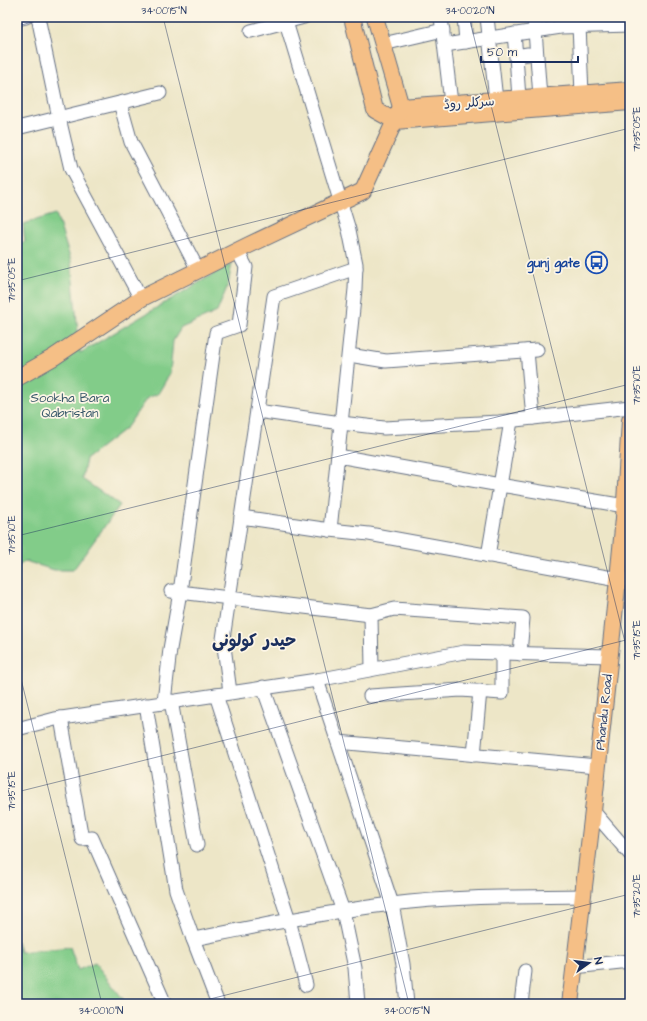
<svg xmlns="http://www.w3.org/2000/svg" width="647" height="1021" font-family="'Architects Daughter','Playpen Sans Arabic',sans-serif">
	<rect width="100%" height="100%" fill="#fcf5e5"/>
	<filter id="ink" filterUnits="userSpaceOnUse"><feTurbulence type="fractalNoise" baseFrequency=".025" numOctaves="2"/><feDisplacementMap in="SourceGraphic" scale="8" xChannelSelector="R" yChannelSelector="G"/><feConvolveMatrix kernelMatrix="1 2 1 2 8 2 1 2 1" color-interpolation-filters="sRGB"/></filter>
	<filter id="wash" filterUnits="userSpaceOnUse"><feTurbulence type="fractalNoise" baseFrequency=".012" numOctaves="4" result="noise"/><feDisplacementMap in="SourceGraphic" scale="16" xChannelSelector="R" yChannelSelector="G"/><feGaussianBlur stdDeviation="0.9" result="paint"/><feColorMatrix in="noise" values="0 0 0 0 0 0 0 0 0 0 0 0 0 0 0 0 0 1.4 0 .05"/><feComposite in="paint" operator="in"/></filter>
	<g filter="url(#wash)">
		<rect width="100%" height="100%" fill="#ede6c7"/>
		<g fill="#82cc89" stroke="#4e7e74">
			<path d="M56 214 71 261 80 353 232 263 228 285 217 312 181 328 173 341 170 373 158 394 147 398 127 427 86 459 82 479 120 505 73 570H54L25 561 17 567V243L25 242 23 224Z"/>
			<path d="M17 941 20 952 70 947 78 970 95 963 123 999 124 1004H17Z"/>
		</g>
	</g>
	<g filter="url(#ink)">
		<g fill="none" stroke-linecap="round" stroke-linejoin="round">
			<defs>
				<g id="minor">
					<path d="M38 17 59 118 71 169 141 299"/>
					<path d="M441 17 451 103"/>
					<path d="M464 17 466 42"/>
					<path d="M487 17 496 100"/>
					<path d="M534 17 540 97"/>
					<path d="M17 19 26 17"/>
					<path d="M286 22 349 230 356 264 355 289 330 530"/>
					<path d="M579 26 582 93"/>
					<path d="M251 31 304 17"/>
					<path d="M514 34 516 56 528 54"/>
					<path d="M383 44 443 30"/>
					<path d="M445 45 561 27 630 25"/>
					<path d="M516 56 519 98"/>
					<path d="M120 103 131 142 198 270"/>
					<path d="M17 128 160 93"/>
					<path d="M527 351 533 418"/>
					<path d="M349 355 386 361 537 350"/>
					<path d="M257 411 341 423 384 428 499 422 630 407"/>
					<path d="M338 456 500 485 625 506"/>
					<path d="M241 517 330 530 369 534 618 579 630 580"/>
					<path d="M488 556 511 421"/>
					<path d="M171 591 371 615 372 669"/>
					<path d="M371 615 394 609 523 618 520 654"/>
					<path d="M317 680 392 904 403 964 407 1004"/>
					<path d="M263 687 343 911 355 968 358 1004"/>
					<path d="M230 692 223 639 274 296 356 268"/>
					<path d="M216 695 289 920 306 985"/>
					<path d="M370 696 461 690 502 693V653"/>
					<path d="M171 701 197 845"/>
					<path d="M164 702 170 649 180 592 216 333 239 325 246 267 237 250"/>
					<path d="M146 705 176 890 193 939 218 1004"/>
					<path d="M61 718 82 839 92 838 165 1004"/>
					<path d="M17 729 55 719 317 680 464 652 609 656"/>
					<path d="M338 742 597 766"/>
					<path d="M474 755 480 691"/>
					<path d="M593 811 630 854"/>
					<path d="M193 939C259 926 325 912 392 904 455 896 519 897 583 896"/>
					<path d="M574 967 630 961"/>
					<path d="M521 1004 525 971"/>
				</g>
				<g id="major">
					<path d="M352 17 375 110 395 121 630 102"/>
					<path d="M375 17 401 107"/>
					<path d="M401 107 630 90"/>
					<path d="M17 378 54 357 142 298 249 245 363 191 401 107"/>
					<path d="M570 1004 593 811 618 579 624 518 630 420"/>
				</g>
			</defs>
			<use href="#minor" stroke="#646f83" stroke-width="15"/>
			<use href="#major" stroke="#646f83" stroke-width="18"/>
			<use href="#minor" stroke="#fff" stroke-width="13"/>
			<use href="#major" stroke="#f5bf86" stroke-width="16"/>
		</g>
	</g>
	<path fill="none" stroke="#1b2f5e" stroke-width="1" stroke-opacity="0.45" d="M163 17 409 1004M469 17 630 662M17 26 52 17M17 281 630 128M17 536 630 384M17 663 102 1004M17 792 630 639M190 1004 630 894"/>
	<defs>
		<symbol id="bus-ring" viewBox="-11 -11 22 22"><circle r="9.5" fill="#fcf5e5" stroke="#1a4fb4" stroke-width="1.5"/><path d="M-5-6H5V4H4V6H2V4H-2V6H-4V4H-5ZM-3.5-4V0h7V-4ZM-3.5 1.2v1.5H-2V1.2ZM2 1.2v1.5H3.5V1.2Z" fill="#1a4fb4"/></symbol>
	</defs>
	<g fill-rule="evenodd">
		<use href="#bus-ring" x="584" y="250" width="25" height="25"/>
	</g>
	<g text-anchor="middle" stroke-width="3.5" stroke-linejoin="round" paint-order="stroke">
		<g font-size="13" fill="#1b2f5e" stroke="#fcf5e5">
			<text transform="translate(469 102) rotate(-4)" y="5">سرکلر روڈ</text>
			<text transform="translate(603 712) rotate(-84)" y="5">Phandu Road</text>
		</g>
		<g font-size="13" font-weight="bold" fill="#164399" stroke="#fcf5e5" text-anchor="end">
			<text x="580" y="267">gunj gate</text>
		</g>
		<g font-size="13" fill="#355669" stroke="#fcf5e5">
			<text x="70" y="402">Sookha Bara<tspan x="70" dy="15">Qabristan</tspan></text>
		</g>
		<g font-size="17" font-weight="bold" fill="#1b2f5e" stroke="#fcf5e5">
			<text x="254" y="646">حیدر کولونی</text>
		</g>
	</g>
	<rect width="647" height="1021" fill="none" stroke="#fcf5e5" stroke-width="44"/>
	<g transform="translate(589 963) rotate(76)" stroke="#fcf5e5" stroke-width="3" paint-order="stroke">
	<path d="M0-3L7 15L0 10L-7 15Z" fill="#1b2f5e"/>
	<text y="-6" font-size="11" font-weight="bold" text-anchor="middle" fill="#1b2f5e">N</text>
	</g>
	<path d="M481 56v6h97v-6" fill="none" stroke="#1b2f5e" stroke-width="2"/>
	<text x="487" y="56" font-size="12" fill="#1b2f5e" stroke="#fcf5e5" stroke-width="3" paint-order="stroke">50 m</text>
	<rect x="22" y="22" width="603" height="977" fill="none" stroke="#1b2f5e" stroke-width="1.5"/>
	<g font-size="10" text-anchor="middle" fill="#1b2f5e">
		<text x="164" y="14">34°00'15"N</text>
		<text x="470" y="14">34°00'20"N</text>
		<text transform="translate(636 129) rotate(-90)" y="4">71°35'05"E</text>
		<text transform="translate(11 280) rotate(-90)" y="4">71°35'05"E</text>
		<text transform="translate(636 385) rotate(-90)" y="4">71°35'10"E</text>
		<text transform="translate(11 535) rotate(-90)" y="4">71°35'10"E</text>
		<text transform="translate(636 640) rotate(-90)" y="4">71°35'15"E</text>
		<text transform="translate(11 791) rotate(-90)" y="4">71°35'15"E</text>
		<text transform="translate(636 896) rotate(-90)" y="4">71°35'20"E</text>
		<text x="101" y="1014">34°00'10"N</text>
		<text x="407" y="1014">34°00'15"N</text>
	</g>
</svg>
